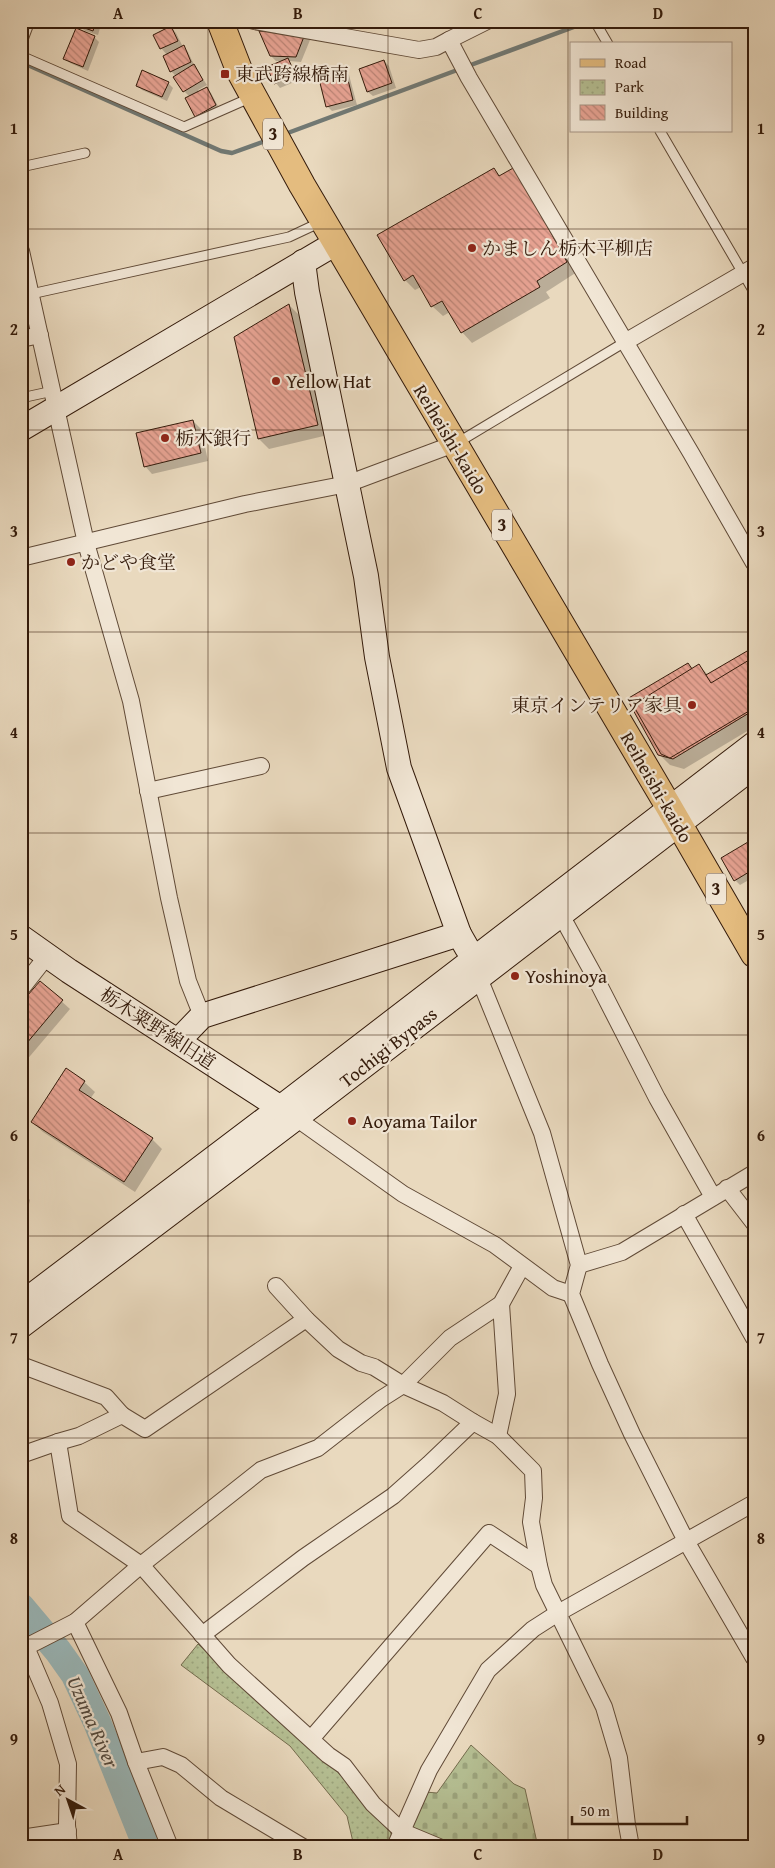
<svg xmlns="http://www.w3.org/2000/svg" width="775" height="1868" font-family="'Gentium Book Plus','Noto Serif JP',serif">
	<defs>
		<pattern id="cemetery-stones" width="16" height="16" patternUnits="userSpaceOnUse" patternTransform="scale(1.25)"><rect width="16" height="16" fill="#b5bf93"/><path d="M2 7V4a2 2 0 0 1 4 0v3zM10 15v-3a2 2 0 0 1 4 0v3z" fill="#9ca47d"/></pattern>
		<pattern id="park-dots" width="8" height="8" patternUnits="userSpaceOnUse" patternTransform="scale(1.25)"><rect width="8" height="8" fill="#b5bf93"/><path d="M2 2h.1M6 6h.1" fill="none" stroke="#9ca47d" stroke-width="1.8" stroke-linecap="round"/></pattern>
		<pattern id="building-back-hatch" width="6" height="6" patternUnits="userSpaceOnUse" patternTransform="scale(1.25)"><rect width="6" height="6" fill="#e7a393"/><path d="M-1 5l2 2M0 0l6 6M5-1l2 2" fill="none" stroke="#bc8476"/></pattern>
	</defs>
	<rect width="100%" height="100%" fill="#e9d9be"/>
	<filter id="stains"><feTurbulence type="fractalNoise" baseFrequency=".004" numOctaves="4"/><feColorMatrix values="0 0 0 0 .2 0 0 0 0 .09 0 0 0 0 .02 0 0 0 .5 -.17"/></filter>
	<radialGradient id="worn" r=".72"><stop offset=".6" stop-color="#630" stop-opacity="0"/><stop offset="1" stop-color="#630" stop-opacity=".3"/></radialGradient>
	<path fill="url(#cemetery-stones)" stroke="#746c4e" d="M471 1745 514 1784 525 1789 538 1847H454L409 1827 425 1792 437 1793Z"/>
	<path fill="url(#park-dots)" stroke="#746c4e" d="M198 1644 333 1767 389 1828 394 1842 391 1847H353V1842L347 1816 290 1746 181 1665Z"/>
	<g fill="#0003">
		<path d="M82 21H102L98 35 85 31 80 26Z"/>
		<path d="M171 28 176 33 183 47 188 52 195 67 207 85 198 90 199 92 206 88 211 93 220 110 201 121 196 116 190 97 184 91 176 76 171 71 164 56 167 55 162 49 155 35Z"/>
		<path d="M305 35 310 40 301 62 289 61 299 80 280 88 276 83 284 61H276L271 56Z"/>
		<path d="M94 37 99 42 88 71 70 63 65 58Z"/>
		<path d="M384 61 389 66 396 88 373 96 368 92Z"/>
		<path d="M344 70 349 75 357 105 332 111 327 106Z"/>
		<path d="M168 83 173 88 167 101 142 90 137 85Z"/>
		<path d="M494 169 501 177 514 169 577 272 546 292 550 298 472 343 462 332 450 312 443 316 432 306 421 287 415 290 405 280Z"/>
		<path d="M289 305 299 315 328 435 269 449 259 439 236 337Z"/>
		<path d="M193 421 201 429 208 461 152 474 145 466Z"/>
		<path d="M754 648V727L684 769 670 765 659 754 692 669 699 665 708 675Z"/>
		<path d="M753 840 754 877 740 885 735 880Z"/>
		<path d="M40 982 70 1009 25 1062 21 1058V1005Z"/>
		<path d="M84 1082 95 1092 90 1099 152 1139 162 1149 135 1192 43 1132 32 1122Z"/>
		<path d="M21 1191 30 1200 22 1233H21Z"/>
	</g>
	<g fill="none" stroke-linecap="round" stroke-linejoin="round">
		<g stroke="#717974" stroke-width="4.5">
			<path d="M733 21 754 24"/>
			<path d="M21 62 221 151 232 153 268 140"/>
			<path d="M468 66 590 21"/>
			<path d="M285 134 460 69"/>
		</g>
		<path stroke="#9ab8ba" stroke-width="28" d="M21 1607 58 1651 75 1675 97 1722 147 1847"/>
	</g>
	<g fill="url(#building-back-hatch)" stroke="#331a0a">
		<path d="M80 21H96L93 31 79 26Z"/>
		<path d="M171 26 178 41 160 49 153 35Z"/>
		<path d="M76 28 95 36 83 67 63 59Z"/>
		<path d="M259 31 305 34 296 57 270 56Z"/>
		<path d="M184 45 191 62 170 72 163 56Z"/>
		<path d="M288 58 295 74 274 84 267 67Z"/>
		<path d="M384 60 392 83 367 92 359 69Z"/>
		<path d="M194 64 203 80 183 92 173 77Z"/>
		<path d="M345 68 353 100 326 107 318 75Z"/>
		<path d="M142 70 169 82 162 97 136 86Z"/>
		<path d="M207 87 216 105 195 117 185 98Z"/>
		<path d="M515 167 567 262 537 281 540 287 461 333 442 301 431 307 413 275 404 281 377 235 494 168 499 176Z"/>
		<path d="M289 304 318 425 258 439 234 337Z"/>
		<path d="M193 420 201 453 144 467 136 433Z"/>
		<path d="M754 647V710L673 759 658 755 627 699 688 663 699 679Z"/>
		<path d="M754 657V708L670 758 661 754 633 705 699 664 711 683Z"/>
		<path d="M753 839 754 869 734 881 721 858Z"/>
		<path d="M40 981 63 1000 21 1050V1003Z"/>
		<path d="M66 1068 85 1081 79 1090 153 1138 124 1182 31 1122Z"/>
	</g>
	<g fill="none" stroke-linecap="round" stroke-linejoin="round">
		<defs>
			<g id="lane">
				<path d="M597 25 608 44"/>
				<path d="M21 45 30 21"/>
				<path d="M21 56 184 127 252 97"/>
				<path d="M660 131 754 292"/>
				<path d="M21 167 85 153"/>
				<path d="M31 294 289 237 321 222"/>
				<path d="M21 398 53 391"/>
				<path d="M457 443 625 342"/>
			</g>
			<g id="street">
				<path d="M254 21 419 50 436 47 449 40 469 78 691 453 754 563"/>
				<path d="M449 40 487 21"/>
				<path d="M21 251 86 543 131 701 169 898 188 981 202 1016"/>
				<path d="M21 339 40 335"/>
				<path d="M625 342 754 267"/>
				<path d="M21 558 245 504 347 484 454 444"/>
				<path d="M148 791 261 766"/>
				<path d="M561 915 594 975 657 1098 713 1197"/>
				<path d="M479 978 542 1133 579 1265 571 1294 600 1364 632 1434 686 1541 754 1658"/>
				<path d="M21 989 47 956"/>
				<path d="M296 1118 403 1194 495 1245 553 1288 571 1294"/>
				<path d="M727 1188 754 1223"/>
				<path d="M684 1214 754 1338"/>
				<path d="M579 1265 622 1252 754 1173"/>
				<path d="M276 1286 306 1319 338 1349 361 1363 374 1367 403 1385 443 1403 473 1422 498 1436 533 1471 534 1498 531 1522 539 1566 544 1585 604 1707 619 1758 627 1825 631 1847"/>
				<path d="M21 1365 106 1397 122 1415"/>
				<path d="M498 1436 507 1394 501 1304"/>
				<path d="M58 1442 70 1516 141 1565 229 1665 328 1755 344 1766 373 1804 403 1832 439 1847"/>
				<path d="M21 1455 58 1442 79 1436 122 1415 145 1429 306 1319"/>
				<path d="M75 1622 119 1713 136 1762 163 1757 181 1765 221 1798 303 1847"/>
				<path d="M202 1635 303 1558 393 1496 429 1464 473 1422"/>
				<path d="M21 1641 26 1647 50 1703 68 1764 67 1825 69 1847"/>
				<path d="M26 1647 75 1622 141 1565 261 1470 318 1448 381 1399 403 1385 450 1338 501 1304 522 1266"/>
				<path d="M311 1739 489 1533 539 1566"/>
				<path d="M136 1762 170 1847"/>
				<path d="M21 1838 68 1831"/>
				<path d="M395 1847 429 1770 488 1670 533 1629 558 1613 754 1503"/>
			</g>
			<g id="secondary">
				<path d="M303 262 307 292 366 576 377 657 399 768 459 934"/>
				<path d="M21 429 336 243"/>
				<path d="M21 937 69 971 293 1116"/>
				<path d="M178 1041 202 1016 459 934 467 948"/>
				<path d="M21 1304 280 1108 754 744"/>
				<path d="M21 1326 296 1118 754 766"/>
			</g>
			<path id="primary" d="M220 21 239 70 302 185 669 807 754 954"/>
		</defs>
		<use href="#lane" stroke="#604a37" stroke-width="11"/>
		<use href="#street" stroke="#604a37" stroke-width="18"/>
		<use href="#secondary" stroke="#331a0a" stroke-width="26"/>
		<use href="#primary" stroke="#331a0a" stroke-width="28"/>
		<use href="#lane" stroke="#f1e6d5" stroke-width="9"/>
		<use href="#street" stroke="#f1e6d5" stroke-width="16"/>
		<use href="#secondary" stroke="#f1e6d5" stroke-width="24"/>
		<use href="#primary" stroke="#e4bc7f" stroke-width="26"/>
	</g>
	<path fill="none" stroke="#331a0a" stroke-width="1" stroke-opacity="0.55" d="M208 21V1847M388 21V1847M568 21V1847M21 229H754M21 430H754M21 632H754M21 833H754M21 1035H754M21 1236H754M21 1438H754M21 1639H754"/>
	<g fill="#8f2418" stroke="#f1e6d5" stroke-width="2">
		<rect x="220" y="69" width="10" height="10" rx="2.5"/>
		<circle cx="472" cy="248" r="5"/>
		<circle cx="276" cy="381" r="5"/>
		<circle cx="165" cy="438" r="5"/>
		<circle cx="71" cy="562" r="5"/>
		<circle cx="692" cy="705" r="5"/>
		<circle cx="515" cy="976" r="5"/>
		<circle cx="352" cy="1121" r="5"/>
	</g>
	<g text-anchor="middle" stroke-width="4.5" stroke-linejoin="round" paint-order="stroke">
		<g fill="#f1e6d5" stroke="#6c5747" stroke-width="1">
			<rect x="263" y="118.5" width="20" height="31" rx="4"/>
			<rect x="492" y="509.5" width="20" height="31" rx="4"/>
			<rect x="706" y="873.5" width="20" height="31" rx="4"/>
		</g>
		<g font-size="18" font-weight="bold" fill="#331a0a">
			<text x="273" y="140">3</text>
			<text x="502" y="531">3</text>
			<text x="716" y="895">3</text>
		</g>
		<g font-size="19" fill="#331a0a" stroke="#f1e6d5" text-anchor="start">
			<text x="235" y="81">東武跨線橋南</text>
			<text x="482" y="255">かましん栃木平柳店</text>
			<text x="286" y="388">Yellow Hat</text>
			<text x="175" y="445">栃木銀行</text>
			<text x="81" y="569">かどや食堂</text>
			<text x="682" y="712" text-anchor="end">東京インテリア家具</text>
			<text x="525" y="983">Yoshinoya</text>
			<text x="362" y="1128">Aoyama Tailor</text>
		</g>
		<g font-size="19" fill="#331a0a" stroke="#f1e6d5">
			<text transform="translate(451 439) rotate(59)" y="7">Reiheishi-kaido</text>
			<text transform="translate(657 787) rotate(60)" y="7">Reiheishi-kaido</text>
			<text transform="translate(158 1028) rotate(33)" y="7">栃木粟野線旧道</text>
			<text transform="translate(388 1047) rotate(-38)" y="7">Tochigi Bypass</text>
		</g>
		<g font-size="20" font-style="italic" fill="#52493f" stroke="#f1e6d5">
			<text transform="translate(93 1722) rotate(66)" y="7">Uzuma River</text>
		</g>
	</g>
	<rect width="775" height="1868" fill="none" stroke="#e9d9be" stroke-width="55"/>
	<rect x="570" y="42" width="162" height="90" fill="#f1e6d5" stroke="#a59484"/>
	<rect x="580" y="59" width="25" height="8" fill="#e4bc7f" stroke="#a59484"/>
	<text x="615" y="68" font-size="15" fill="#331a0a">Road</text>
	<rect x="580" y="80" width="25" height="15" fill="url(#park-dots)" stroke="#a59484"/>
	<text x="615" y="92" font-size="15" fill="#331a0a">Park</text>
	<rect x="580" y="105" width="25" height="15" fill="url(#building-back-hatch)" stroke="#a59484"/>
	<text x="615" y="118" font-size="15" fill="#331a0a">Building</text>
	<g transform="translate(68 1800) rotate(320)" stroke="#f1e6d5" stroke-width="4" paint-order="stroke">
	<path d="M0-4L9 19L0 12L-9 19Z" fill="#331a0a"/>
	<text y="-8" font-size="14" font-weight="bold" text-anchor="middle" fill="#331a0a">N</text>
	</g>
	<path d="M572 1816v8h115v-8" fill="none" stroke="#331a0a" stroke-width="2.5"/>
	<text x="580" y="1816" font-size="15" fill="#331a0a" stroke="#f1e6d5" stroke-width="4" paint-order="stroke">50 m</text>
	<rect x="28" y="28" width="720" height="1812" fill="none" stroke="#331a0a" stroke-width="2"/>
	<g font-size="16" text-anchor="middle" font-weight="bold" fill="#331a0a">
		<text x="118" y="19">A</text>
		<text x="298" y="19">B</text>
		<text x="478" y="19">C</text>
		<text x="658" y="19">D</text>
		<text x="14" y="134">1</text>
		<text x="761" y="134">1</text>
		<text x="14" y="335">2</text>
		<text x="761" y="335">2</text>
		<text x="14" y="537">3</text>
		<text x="761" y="537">3</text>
		<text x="14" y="738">4</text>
		<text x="761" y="738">4</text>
		<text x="14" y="940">5</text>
		<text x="761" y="940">5</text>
		<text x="14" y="1141">6</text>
		<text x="761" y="1141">6</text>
		<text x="14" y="1343">7</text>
		<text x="761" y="1343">7</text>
		<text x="14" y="1544">8</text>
		<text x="761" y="1544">8</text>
		<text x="14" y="1745">9</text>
		<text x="761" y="1745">9</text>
		<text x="118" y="1860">A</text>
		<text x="298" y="1860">B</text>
		<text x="478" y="1860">C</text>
		<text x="658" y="1860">D</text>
	</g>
	<rect width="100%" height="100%" filter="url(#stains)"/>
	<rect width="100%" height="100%" fill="url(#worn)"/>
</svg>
